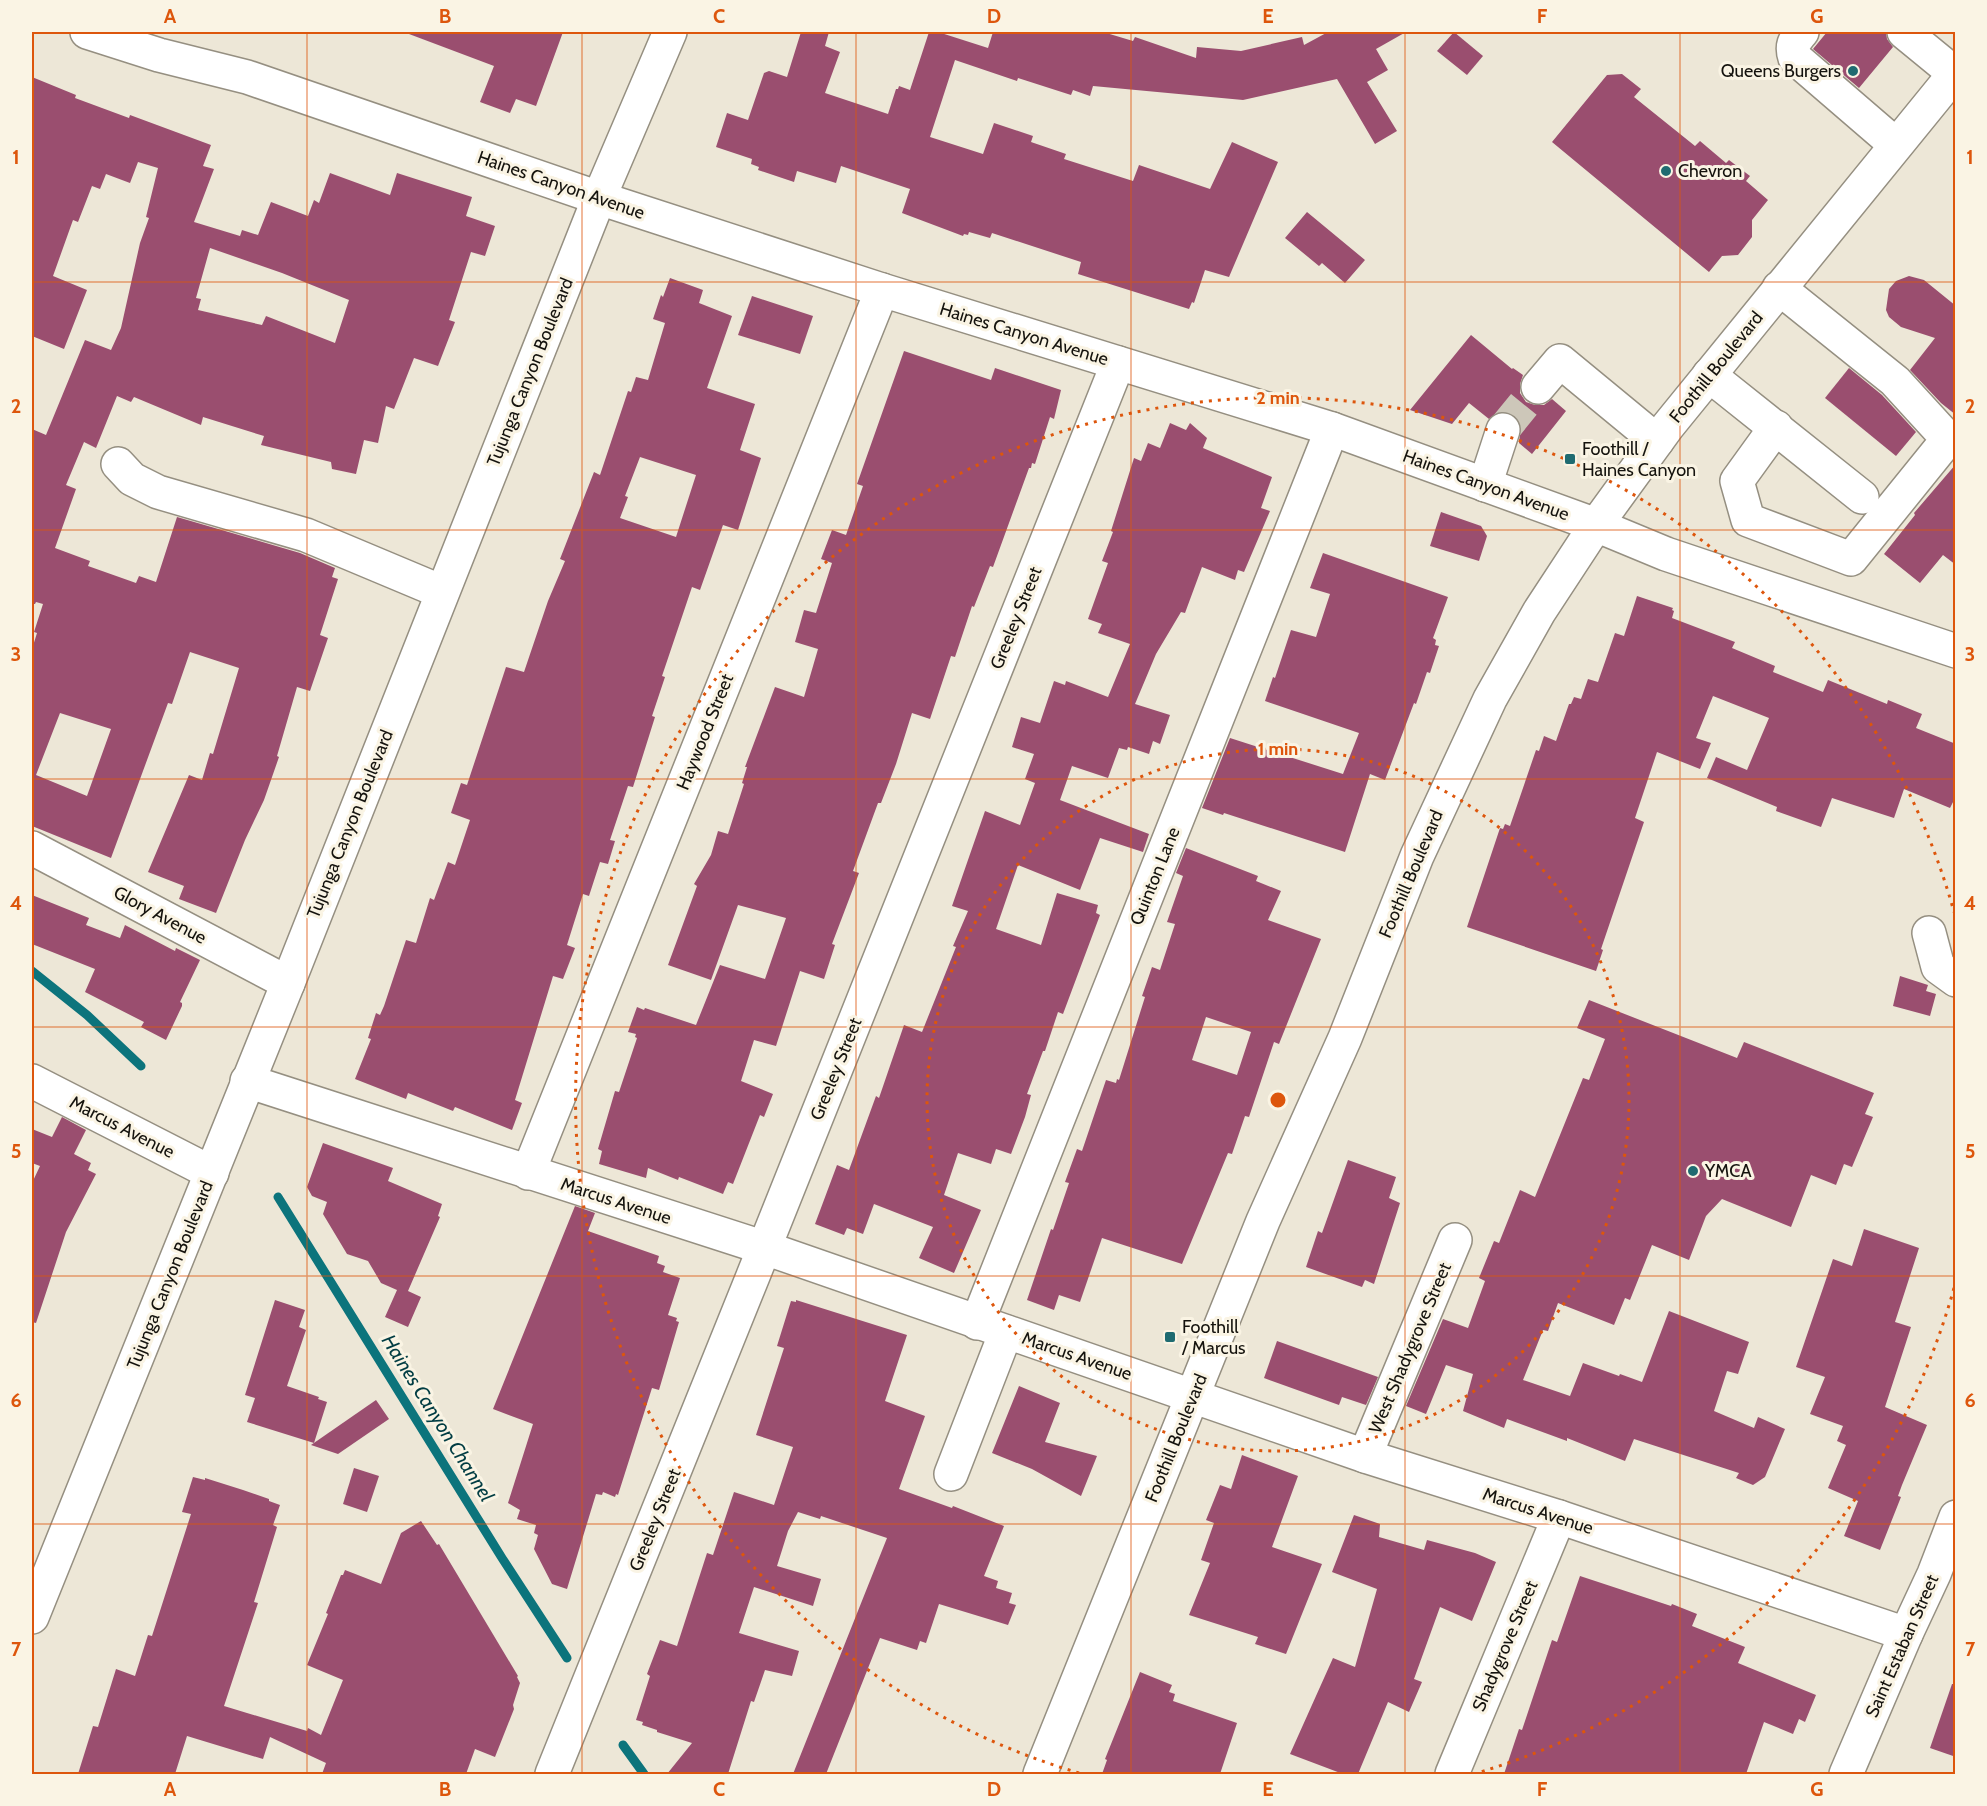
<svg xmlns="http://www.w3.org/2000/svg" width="1987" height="1806" font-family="Cabin,sans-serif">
	<rect width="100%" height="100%" fill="#ede7d7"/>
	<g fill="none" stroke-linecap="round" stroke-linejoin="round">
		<g stroke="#0c747c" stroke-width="9">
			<path d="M32 971 87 1015 141 1066"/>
			<path d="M278 1197 502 1558 567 1658"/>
			<path d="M623 1745 644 1774"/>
		</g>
	</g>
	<g fill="#9a4e6f" fill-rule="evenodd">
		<path d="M410 32H563L536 106 516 99 510 113 480 102 494 66 409 34Z"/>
		<path d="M801 32H829L825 46 840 52 825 93 888 114 896 89H898L899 86 910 90 929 32H938L988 48 993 32H1103L1133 41 1135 37 1196 58 1197 47 1241 51 1302 37 1304 45 1328 32H1406L1376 49 1388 70 1367 82 1397 131 1375 144 1337 79 1243 100 1093 86 1090 96 1073 90 1071 95 1018 78 1017 81 955 60 930 137 983 154 994 123 1033 136 1031 142 1066 154 1064 159 1133 181 1139 165 1210 189 1232 142 1278 162 1229 277 1205 270 1194 303 1192 302 1189 309 1078 274 1081 262 992 233 990 238 969 232 968 235 964 234 963 236 902 213 910 189 841 166 836 183 797 171 794 182 758 170 759 167 751 164 752 159 716 147 727 113 748 120 764 73 769 71 787 77Z"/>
		<path d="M1454 32 1483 56 1467 75 1437 51Z"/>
		<path d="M1827 32H1886L1887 39 1893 47 1859 88 1813 49Z"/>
		<path d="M1622 74 1641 89 1634 97 1695 146 1700 141 1726 163 1729 160 1750 176 1746 181 1768 200 1752 220V237L1738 255 1722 256 1709 272 1552 142 1607 75Z"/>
		<path d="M32 77 76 95 75 98 129 118 130 115 211 145 203 166 214 169 194 222 240 236 242 230 258 235 271 202 308 216 314 200 319 203 330 173 390 195 397 173 472 197 466 216 495 226 485 256 471 252 449 320 455 322 438 366 414 358 394 409 386 406 378 443 364 440 356 474 332 469 331 462 261 445 264 436 203 417 201 425 134 397 131 402 117 396 96 448 84 442 66 485 76 489 55 548 90 561 88 566 136 583 139 576 156 582 177 517 300 553 335 568 332 577 338 579 320 635 328 638 310 691 297 687 277 756 279 757 264 800 245 840 216 913 179 899 184 886 148 872 189 775 202 780 210 753 213 754 239 668 190 652 172 704 168 703 111 858 32 826V649L37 633 34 632 43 604 36 602 35 604H32V429L46 435 85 340 111 350 121 328 140 243 149 218 146 217 158 168 138 162 130 183 106 174 100 189 92 186 78 222 73 220 53 276 87 290 64 349 32 336ZM210 248 282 273 349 300 335 343 266 316 262 325 198 310 201 299 196 298ZM60 713 111 729 87 796 36 775Z"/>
		<path d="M1307 212 1365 260 1345 283 1322 263 1319 266 1285 238Z"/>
		<path d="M1909 276 1924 280 1956 306V415L1941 403 1910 370 1935 338 1901 327 1889 317 1886 310 1889 289 1896 281Z"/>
		<path d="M670 278 703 290 699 303 732 316 707 388 755 404 740 450 761 458 738 530 723 525 700 590 692 587 662 676 665 677 652 716 655 717 633 787 628 786 610 840 615 841 608 864 600 862 589 896 583 894 567 945 575 948 563 979 553 976 515 1100 522 1103 512 1130 455 1107 453 1111 408 1093 406 1099 355 1079 371 1039 368 1038 376 1013 380 1015 384 1006 406 940 416 943 430 898 434 900 448 862 455 865 470 820 451 813 461 783 467 785 506 667 524 672 548 601 565 561 560 559 594 472 600 475 628 391 631 392 636 377 648 380 665 323 653 319 661 295 663 297ZM640 457 696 475 676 537 620 518 628 497 625 496Z"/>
		<path d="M752 296 813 316 800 354 738 335Z"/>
		<path d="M1471 335 1512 369 1513 368 1523 375 1520 384V393L1526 402 1535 405H1544L1552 399 1566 411 1532 454 1519 443 1521 426 1517 417 1509 412H1499L1489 419 1469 403 1452 424 1410 410Z"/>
		<path d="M904 351 991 380 995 368 1061 390 1054 419 1050 417 1035 464 1032 463 1031 468H1029L993 567 990 566 974 607 972 606 955 657 951 656 930 719 912 713 896 764 881 803H878L853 871 859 873 832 944 835 945 824 979 800 971 776 1046 754 1040 741 1081 773 1094 764 1117 760 1115 733 1184 728 1182 723 1194 679 1177 678 1180 648 1168 646 1178 599 1164 602 1151 598 1149 615 1091 619 1092 637 1038 635 1037 636 1034 628 1032 637 1007 644 1010 645 1008 696 1025 720 965 765 979 786 918 738 905 711 980 668 965 697 886 694 884 711 855 718 831 728 834 744 784 742 783 747 767H745L775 687 804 697 818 649 795 642 804 610 816 613 832 563 821 559 832 530 846 535 863 486 857 484Z"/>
		<path d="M1849 368 1882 395 1916 432 1896 456 1825 398Z"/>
		<path d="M1170 423 1186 430 1190 423 1207 438 1203 448 1272 477 1261 508 1270 511 1244 572 1238 570 1235 580 1202 567 1185 613 1181 612 1156 654 1135 704 1170 715 1160 744 1153 741 1149 754 1128 747 1127 750 1119 748 1108 778 1072 766 1060 800 1149 834 1143 852 1100 838 1080 890 1018 865 996 929 1041 945 1057 893 1098 905 1096 913 1100 915 1063 1014 1058 1012 1045 1051H1043L1027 1094 1031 1095 1025 1117 1011 1154 996 1149 991 1164 958 1153 944 1195 981 1210 954 1273 919 1258 933 1227 874 1204 863 1234 847 1228 844 1235 815 1224 837 1165 849 1170 876 1096 879 1098 904 1025 922 1032 956 947 953 946 968 911 952 906 985 811 1020 825 1035 783 1025 779 1034 754 1012 747 1021 717 1040 723 1054 681 1065 685 1066 681 1108 697 1130 644 1098 633 1102 624 1088 619 1108 563 1102 561 1113 532 1111 531 1134 458 1141 461 1148 443 1160 448Z"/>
		<path d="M1956 464V565L1943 555 1920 583 1884 554 1915 515 1914 513Z"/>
		<path d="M1441 512 1481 526 1487 536 1479 561 1430 546Z"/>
		<path d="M1323 553 1448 597 1433 638 1436 640 1435 645 1439 646 1430 673 1427 672 1416 704 1414 703 1385 780 1370 774 1345 852 1224 813 1223 815 1202 808 1230 738 1343 774 1359 733 1265 701 1273 677 1275 678 1291 630 1316 637 1330 594 1310 588Z"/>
		<path d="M1637 596 1673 608 1672 610 1674 611 1672 618 1735 642 1732 648 1775 666 1773 672 1823 692 1828 680 1887 704 1888 700 1922 714 1916 728 1956 744V796L1950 808 1904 789 1894 818 1832 798 1821 827 1776 811 1777 807 1707 778 1716 757 1747 770 1769 718 1713 696 1696 738 1711 743 1700 769 1657 752 1635 818 1644 822 1601 949 1603 950 1596 971 1467 927 1500 828 1503 829 1505 824 1510 826 1536 750 1539 751 1544 736 1556 741 1569 704H1571L1574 697 1581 699 1588 679 1598 682 1615 633 1624 636Z"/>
		<path d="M1186 848 1258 876 1256 881 1281 891 1268 920 1321 939 1279 1044 1274 1042 1249 1117 1245 1116 1232 1154 1228 1153 1182 1264 1102 1238 1080 1302 1059 1295 1054 1310 1027 1300 1051 1229 1053 1230 1069 1183 1065 1182 1077 1149 1082 1151 1106 1080 1116 1083 1117 1079 1119 1080 1145 997 1142 996 1152 967 1160 970 1175 924 1167 922 1183 876 1176 873ZM1206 1017 1251 1032 1237 1075 1192 1060Z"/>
		<path d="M32 895 89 918 86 925 120 938 125 925 175 951 176 948 200 960 180 1002 182 1003V1006L166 1040 141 1027 144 1022 85 992 95 969 32 944Z"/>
		<path d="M1900 976 1928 985 1926 991 1936 994 1930 1016 1893 1006Z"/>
		<path d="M1589 1000 1737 1058 1744 1042 1874 1093 1865 1114 1873 1117 1852 1167 1844 1164 1836 1185 1811 1175 1791 1227 1722 1199 1706 1216 1689 1260 1652 1245 1630 1300 1625 1298 1614 1325 1558 1303 1548 1331 1543 1330 1523 1380 1570 1396 1583 1363 1619 1376 1620 1374 1642 1382 1669 1311 1749 1342 1738 1374 1727 1371 1714 1411 1754 1428 1758 1417 1785 1429 1765 1477 1753 1485 1736 1478 1739 1473 1634 1439 1625 1461 1567 1438V1441L1507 1419 1504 1428 1463 1411 1473 1374 1446 1365 1426 1414 1406 1406 1443 1319 1468 1328 1485 1281 1479 1278 1494 1241 1499 1243 1520 1190 1535 1197 1583 1078 1589 1080 1605 1039 1577 1028Z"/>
		<path d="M62 1117 86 1130 74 1154 91 1163 88 1170 96 1174 66 1232 36 1323 32 1322V1183L40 1166 32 1163V1129L52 1137Z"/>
		<path d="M323 1143 393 1168 388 1181 442 1204 438 1216 440 1217 408 1291 421 1297 408 1327 385 1317 397 1290 381 1283 368 1261 347 1254 323 1214 327 1202 312 1196 307 1187Z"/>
		<path d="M1348 1160 1396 1177 1389 1198 1400 1203 1374 1284 1365 1280 1362 1287 1306 1267 1318 1231 1322 1233Z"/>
		<path d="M575 1206 595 1213 588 1231 659 1256 657 1263 665 1266 663 1272 680 1278 668 1315 677 1318 676 1321 679 1322 659 1390 652 1388 618 1495 616 1494 615 1497 603 1492 602 1495 596 1494 567 1589 552 1584 534 1549 538 1535 534 1533 536 1525 517 1519 520 1510 508 1503 533 1424 493 1409Z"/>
		<path d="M1864 1229 1919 1248 1895 1322 1911 1327 1885 1407 1927 1425 1902 1485 1898 1496 1901 1497 1880 1550 1844 1536 1858 1501 1828 1488 1846 1445 1837 1441 1843 1426 1810 1414 1825 1377 1796 1367 1833 1259 1852 1266Z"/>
		<path d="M275 1300 305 1310 299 1327 306 1330 287 1386 319 1397 318 1399 327 1402 314 1443 247 1422 255 1398 245 1395Z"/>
		<path d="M796 1300 907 1335 885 1401 925 1416 899 1489 952 1508 953 1506 1004 1526 984 1576 998 1581 996 1588 1012 1593 1009 1603 1016 1605 1008 1625 939 1604 926 1643 920 1641 917 1650 880 1638 826 1774H793L887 1538 821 1516 820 1519 798 1512 788 1531 777 1566 821 1579 813 1606 754 1587 739 1633 799 1651 792 1676 765 1670 754 1702 751 1701 728 1774H667L692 1743 657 1732V1730L642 1725 643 1722 636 1720 650 1676 647 1674 660 1640 677 1646 707 1553 713 1555 734 1492 774 1505 793 1447 756 1435 784 1348 777 1346 791 1301 796 1302Z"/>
		<path d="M1277 1341 1378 1377 1366 1405 1342 1397 1339 1405 1264 1378Z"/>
		<path d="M1019 1386 1060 1403 1045 1442 1097 1456 1081 1496 1032 1469 992 1453Z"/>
		<path d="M376 1400 389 1419 338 1454 311 1445Z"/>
		<path d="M1242 1455 1298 1476 1272 1547 1322 1564 1286 1654 1255 1644 1258 1637 1189 1615 1210 1563 1201 1560 1214 1523 1206 1520 1220 1485 1231 1489Z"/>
		<path d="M354 1468 379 1476 367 1512 343 1504Z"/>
		<path d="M193 1477 205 1480V1478L243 1490 269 1499V1501L280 1505 273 1525 277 1527 254 1602 258 1603 224 1706 307 1731 308 1728 321 1735 343 1680 307 1665 328 1614 326 1613 341 1575H343L345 1570 381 1584 401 1533 421 1521 437 1545 439 1544 518 1676 517 1677 520 1683 513 1705 514 1709 495 1757 475 1749 466 1774H322L326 1763 270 1737 263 1759 187 1736 175 1774H78L93 1726 98 1727 116 1669 135 1676 148 1635 152 1636 191 1514 182 1512Z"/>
		<path d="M1354 1515 1380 1524 1379 1537 1424 1550 1427 1540 1475 1553 1496 1562 1472 1621 1440 1607 1414 1679 1422 1682 1409 1712 1388 1702 1358 1774H1343L1290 1754 1333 1658 1355 1667 1377 1589 1332 1572Z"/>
		<path d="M1580 1576 1671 1606 1672 1604 1697 1614 1692 1626 1745 1647 1738 1663 1816 1695 1805 1722 1799 1719 1793 1734 1764 1722 1746 1774H1504L1519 1729 1522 1730 1552 1640 1557 1642Z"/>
		<path d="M1140 1672 1172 1685 1169 1692 1175 1694 1173 1701 1237 1723 1220 1774H1102L1107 1760 1105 1759Z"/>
		<path d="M1952 1684H1956V1757L1930 1748Z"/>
	</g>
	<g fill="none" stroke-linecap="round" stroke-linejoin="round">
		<path stroke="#cdc7b9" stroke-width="33" stroke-dasharray="33 16" stroke-linecap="butt" d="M1503 430 1538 387"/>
		<defs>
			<g id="minor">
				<path d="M87 32 159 55 247 77 599 198 882 290 1332 429 1596 525 1666 554 1956 651"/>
				<path d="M1802 32C1794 41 1791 46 1795 58L1896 145"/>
				<path d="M1904 32 1954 73"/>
				<path d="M1709 375 1862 497"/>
				<path d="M1538 387 1560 361 1657 441"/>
				<path d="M1776 427 1737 481 1748 520 1851 559 1948 439 1895 381 1779 288"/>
				<path d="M118 464 132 479 158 492 306 535 442 592"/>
				<path d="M1485 485 1503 430"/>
				<path d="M32 848 288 983"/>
				<path d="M1929 933 1938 967 1956 980"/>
				<path d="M32 1081 212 1173"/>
				<path d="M247 1081 765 1248 1365 1456 1559 1517 1906 1634"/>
				<path d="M528 1173 882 290"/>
				<path d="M977 1323 1332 429"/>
				<path d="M1365 1456 1455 1240"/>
				<path d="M951 1474 1006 1332"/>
				<path d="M552 1774 753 1276 1118 363"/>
				<path d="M1452 1774 1559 1517"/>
				<path d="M1846 1774 1906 1634 1934 1574 1956 1517"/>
			</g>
			<g id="major">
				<path d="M32 1617 288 983 599 198 670 32"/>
				<path d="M1040 1774 1263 1221 1345 1038 1417 856 1490 699 1539 612 1596 525 1668 426 1956 72"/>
			</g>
		</defs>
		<use href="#minor" stroke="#958f81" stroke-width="36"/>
		<use href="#major" stroke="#958f81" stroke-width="36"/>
		<use href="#minor" stroke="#fff" stroke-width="33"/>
		<use href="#major" stroke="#fff" stroke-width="33"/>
	</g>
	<path fill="none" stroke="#dd560c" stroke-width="1.5" stroke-opacity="0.55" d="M307 32V1774M582 32V1774M856 32V1774M1131 32V1774M1405 32V1774M1680 32V1774M32 282H1956M32 530H1956M32 779H1956M32 1027H1956M32 1276H1956M32 1524H1956"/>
	<g fill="none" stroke="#dd560c" stroke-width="3" stroke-dasharray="3 6">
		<circle cx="1278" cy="1100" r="351"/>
		<path d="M1954 1288A702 702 0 0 1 1477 1773M1079 1773A702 702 0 1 1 1954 912"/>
	</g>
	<g fill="#1f6b71" stroke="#faf4e4" stroke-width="2">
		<circle cx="1853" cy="71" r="6"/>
		<circle cx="1666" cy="171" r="6"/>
		<rect x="1564" y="453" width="12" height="12" rx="3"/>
		<circle cx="1693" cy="1171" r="6"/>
		<rect x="1164" y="1331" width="12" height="12" rx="3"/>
	</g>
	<g text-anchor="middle" stroke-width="6" stroke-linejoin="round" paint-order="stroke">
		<g font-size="18" fill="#15130e" stroke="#faf4e4" text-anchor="start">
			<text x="1841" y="77" text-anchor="end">Queens Burgers</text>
			<text x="1678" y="177">Chevron</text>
			<text x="1582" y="455">Foothill /<tspan x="1582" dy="21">Haines Canyon</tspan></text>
			<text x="1705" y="1177">YMCA</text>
			<text x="1182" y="1333">Foothill<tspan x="1182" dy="21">/ Marcus</tspan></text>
		</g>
		<g font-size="18" fill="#15130e" stroke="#faf4e4">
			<text transform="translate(561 185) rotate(19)" y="6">Haines Canyon Avenue</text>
			<text transform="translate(1024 334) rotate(17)" y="6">Haines Canyon Avenue</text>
			<text transform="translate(1716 367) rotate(-51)" y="6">Foothill Boulevard</text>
			<text transform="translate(530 372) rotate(-68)" y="6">Tujunga Canyon Boulevard</text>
			<text transform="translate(1486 485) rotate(20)" y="6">Haines Canyon Avenue</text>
			<text transform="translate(1016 618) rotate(-68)" y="6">Greeley Street</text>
			<text transform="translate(705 732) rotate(-68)" y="6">Haywood Street</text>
			<text transform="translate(350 824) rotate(-68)" y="6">Tujunga Canyon Boulevard</text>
			<text transform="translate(1411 874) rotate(-67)" y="6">Foothill Boulevard</text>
			<text transform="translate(1155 876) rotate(-68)" y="6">Quinton Lane</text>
			<text transform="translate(160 915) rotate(28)" y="6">Glory Avenue</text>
			<text transform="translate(836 1069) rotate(-68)" y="6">Greeley Street</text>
			<text transform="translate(122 1127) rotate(27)" y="6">Marcus Avenue</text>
			<text transform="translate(616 1201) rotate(18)" y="6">Marcus Avenue</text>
			<text transform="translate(170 1275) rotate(-68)" y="6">Tujunga Canyon Boulevard</text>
			<text transform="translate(1410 1348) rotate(-67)" y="6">West Shadygrove Street</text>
			<text transform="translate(1077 1356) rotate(19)" y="6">Marcus Avenue</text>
			<text transform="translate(1176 1438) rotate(-68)" y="6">Foothill Boulevard</text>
			<text transform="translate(1538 1511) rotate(18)" y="6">Marcus Avenue</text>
			<text transform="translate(655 1520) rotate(-68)" y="6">Greeley Street</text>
			<text transform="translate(1505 1646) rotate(-67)" y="6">Shadygrove Street</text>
			<text transform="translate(1902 1646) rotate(-66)" y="6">Saint Estaban Street</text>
		</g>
		<g font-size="20" font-style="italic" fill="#023d43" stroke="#faf4e4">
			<text transform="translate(438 1418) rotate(58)" y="7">Haines Canyon Channel</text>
		</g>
	</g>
	<circle cx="1278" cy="1100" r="9" fill="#dd560c" stroke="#faf4e4" stroke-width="3"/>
	<g font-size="18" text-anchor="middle" font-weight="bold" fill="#dd560c" stroke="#faf4e4" stroke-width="6" stroke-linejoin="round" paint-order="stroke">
		<text x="1278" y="404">2 min</text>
		<text x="1278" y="755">1 min</text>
	</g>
	<rect width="1987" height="1806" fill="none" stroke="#faf4e4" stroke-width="66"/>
	<rect x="33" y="33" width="1921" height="1740" fill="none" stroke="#dd560c" stroke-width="2"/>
	<g font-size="20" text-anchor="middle" font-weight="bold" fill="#dd560c">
		<text x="170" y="23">A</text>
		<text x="445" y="23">B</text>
		<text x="719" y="23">C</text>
		<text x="994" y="23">D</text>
		<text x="1268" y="23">E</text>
		<text x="1542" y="23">F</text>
		<text x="1817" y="23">G</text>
		<text x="16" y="164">1</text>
		<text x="1970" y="164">1</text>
		<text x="16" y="413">2</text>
		<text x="1970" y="413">2</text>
		<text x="16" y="661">3</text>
		<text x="1970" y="661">3</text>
		<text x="16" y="910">4</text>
		<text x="1970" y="910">4</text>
		<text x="16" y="1158">5</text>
		<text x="1970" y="1158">5</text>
		<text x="16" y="1407">6</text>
		<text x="1970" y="1407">6</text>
		<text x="16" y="1656">7</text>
		<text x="1970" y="1656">7</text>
		<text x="170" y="1796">A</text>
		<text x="445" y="1796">B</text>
		<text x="719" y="1796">C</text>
		<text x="994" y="1796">D</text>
		<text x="1268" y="1796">E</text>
		<text x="1542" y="1796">F</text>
		<text x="1817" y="1796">G</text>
	</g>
</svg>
